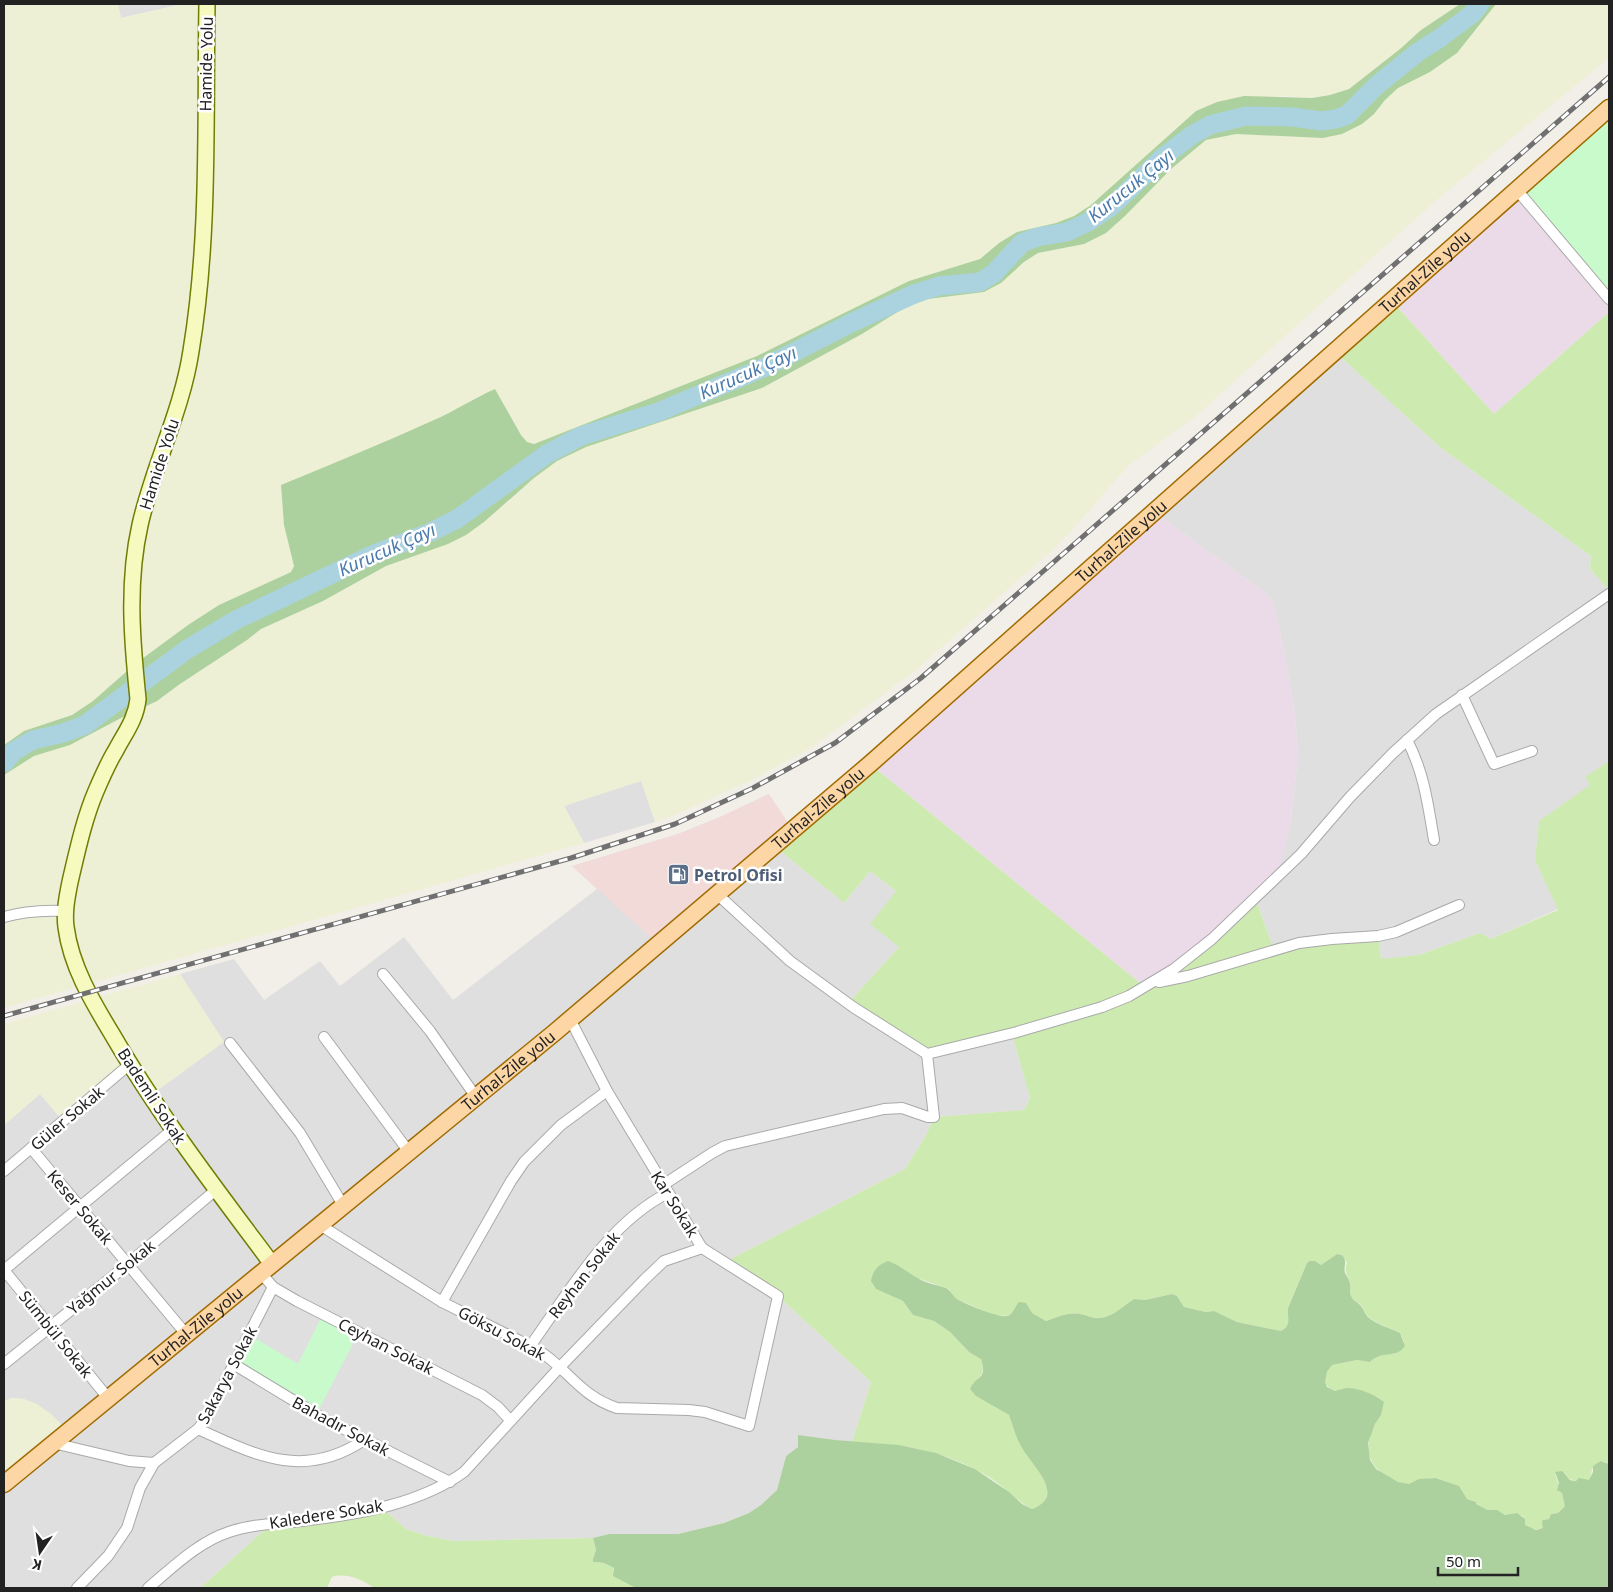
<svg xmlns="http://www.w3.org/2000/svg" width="1613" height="1592" font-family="'Noto Sans',sans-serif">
	<rect width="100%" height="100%" fill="#f2efe9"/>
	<g fill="#e0dfdf">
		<path d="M118 4H182L121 18Z"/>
		<path d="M1335 352 1441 448 1591 556 1590 569 1609 590V761L1586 777 1591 785 1539 822 1535 860 1558 909 1491 939 1480 933 1419 955 1381 960 1378 937 1274 951 1255 897 1284 850 1290 825 1298 757 1295 713 1279 627 1272 601 1267 594 1154 512Z"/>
		<path d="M642 780 655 822 584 843 564 806Z"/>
		<path d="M769 794 774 846 844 903 870 871 896 891 899 947 848 1003 1012 1033 1030 1098 1024 1110 934 1117 925 1137 905 1169 725 1262 778 1296 871 1382 852 1442 835 1440 798 1447 786 1456 777 1490 761 1505 749 1513 724 1523 678 1534H609L593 1538 454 1541 427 1536 406 1529 381 1507 272 1523 200 1588H4V1484L24 1399 12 1398 4 1401V1125L40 1094 63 1121 130 1064 224 1042 180 974 234 959 264 1000 320 961 340 986 404 937 453 1000 597 889 572 866 678 834 718 818Z"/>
	</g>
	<path fill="#f2dad9" d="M769 794 793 830 658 944 572 866 678 834 718 818Z"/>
	<g fill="#ebdbe8">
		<path d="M1517 190 1609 299V312L1494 414 1392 301Z"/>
		<path d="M1154 512 1267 594 1272 601 1279 627 1295 713 1298 757 1290 825 1278 876 1212 939 1145 987 870 764Z"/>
	</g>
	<g fill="#eef0d5">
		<path d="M4 4H118L121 18 183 4H1460L1421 30 1400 49 1349 89 1330 95 1312 98 1280 96 1177 127 1151 153 1091 205 1074 216 1056 223 1017 232 999 243 980 259 909 281 757 356 714 375 534 444 527 442 521 435 495 389 469 401 462 407 435 420 294 563V566L291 572 219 605 188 625 135 664 93 701 72 715 24 731 4 745Z"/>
		<path d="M1496 4H1609V58L1439 198 1196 416 1128 466 1075 527 1049 553 916 670 811 748 752 780 670 817 655 822 641 781 564 806 584 843 4 1008V775L17 766 34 756 70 745 123 717 157 701 180 684 247 640 261 629 323 601 386 566 466 535 484 522 534 478 557 461 586 447 762 388 862 334 904 308 928 299 984 292 1038 253 1084 244 1106 233 1125 216 1171 169 1206 140 1236 134 1323 138 1342 134 1374 114 1385 100 1398 88 1430 72 1481 22Z"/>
		<path d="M180 974 224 1042 150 1096 130 1064 63 1121 40 1094 4 1125V1024Z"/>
		<path d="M12 1398 24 1399 37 1404 51 1414 68 1431 4 1484V1401Z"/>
	</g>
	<g fill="#cdebb0">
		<path d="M1392 301 1494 414 1609 312V590L1590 569 1591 556 1441 448 1335 352Z"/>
		<path d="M1609 761V1464L1603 1461 1592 1469 1590 1480 1576 1481 1567 1478 1565 1473 1555 1474 1565 1502V1506L1558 1513 1551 1514 1549 1519 1543 1520V1528C1535 1530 1532 1530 1525 1525L1523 1516C1516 1515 1509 1516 1503 1514 1493 1512 1485 1509 1476 1504V1502L1467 1499 1454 1484C1448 1484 1443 1479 1436 1478 1426 1477 1416 1485 1406 1484 1398 1483 1392 1479 1385 1475 1361 1460 1366 1435 1381 1415L1378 1397 1347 1388 1335 1391C1321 1385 1323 1377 1332 1365L1357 1360 1370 1362C1377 1355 1384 1353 1394 1354L1404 1342 1400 1333C1390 1328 1378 1325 1369 1317 1364 1314 1364 1308 1360 1304 1357 1302 1353 1301 1351 1297 1349 1292 1351 1286 1350 1282 1347 1274 1344 1272 1347 1263L1342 1255 1337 1254 1321 1265 1315 1261 1307 1263 1288 1308C1287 1318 1292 1325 1281 1331L1237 1322 1214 1311 1206 1312 1184 1307 1177 1296 1172 1294 1145 1300 1134 1299C1123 1306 1113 1317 1100 1318 1093 1319 1087 1315 1080 1314 1066 1312 1059 1317 1046 1321L1032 1313 1012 1314 1007 1316 994 1315 954 1298 949 1289 920 1279 876 1289 903 1301 913 1315 934 1321 950 1332 969 1352 981 1358C985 1371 983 1376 972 1384L995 1407 1009 1415 1048 1488C1046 1502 1045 1504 1032 1509 1016 1501 1004 1486 989 1477 945 1450 902 1444 852 1442L871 1382 778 1296 725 1262 905 1169 925 1137 934 1117 1024 1110 1030 1098 1012 1034 927 1054 848 1003 899 947 870 924 896 891 870 871 844 903 774 846 870 764 1145 987 1152 983 1255 897 1274 951 1378 936 1381 959 1419 955 1480 933 1491 939 1558 910 1535 860 1539 821 1590 785 1585 777Z"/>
		<path d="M381 1507 406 1529 427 1536 454 1541 593 1538 596 1550 593 1559 597 1563H604L614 1568 613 1572 636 1588H374C364 1580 345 1572 332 1577L327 1588H200L272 1523Z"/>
	</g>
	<g fill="#add19e">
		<path d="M1460 4H1496L1457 53 1430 72 1398 88 1385 100 1374 114 1362 124 1342 134 1323 138 1236 134 1206 140 1171 169 1125 216 1106 233 1084 244 1038 253 1024 262 1001 283 984 292 928 299 904 308 862 334 762 388 586 447 557 461 534 478 484 522 466 535 448 544 386 566 323 601 261 629 247 640 180 684 157 701 123 717 70 745 34 756 4 775V745L24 731 72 715 93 701 135 664 188 625 219 605 291 572 294 566 284 525 281 485C332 464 383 443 434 420 455 411 474 398 495 389L521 435 527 442 534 444 757 356 909 281 980 259 999 243 1017 232 1056 223 1074 216 1091 205 1196 111 1217 102 1244 96 1312 98 1330 95 1349 89 1400 49 1421 30Z"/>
		<path d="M1337 1254 1342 1255C1348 1262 1343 1266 1345 1273 1347 1277 1350 1280 1350 1284 1351 1288 1349 1292 1351 1296 1353 1301 1356 1301 1359 1304 1363 1307 1364 1313 1368 1317 1377 1325 1390 1328 1400 1333L1405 1346C1395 1360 1383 1349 1370 1362L1357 1360 1332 1365 1327 1372 1325 1382 1327 1387 1335 1391C1339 1390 1344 1388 1348 1388 1359 1388 1376 1395 1384 1402L1381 1415 1375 1424 1368 1443 1370 1460 1376 1469 1398 1482 1409 1484 1419 1479 1436 1478 1459 1486 1467 1499 1476 1502V1504L1488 1510H1497L1505 1515 1517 1513 1525 1519V1525L1536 1530 1543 1528 1542 1522 1543 1520 1549 1519 1551 1514 1558 1513 1565 1506 1562 1493 1557 1490 1559 1483 1555 1472 1562 1471C1568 1476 1567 1481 1576 1481L1579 1478 1589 1480 1593 1472V1466L1601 1461 1609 1464V1588H636L613 1576 614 1568 604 1563 593 1562V1559L596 1550 593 1538 609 1534H678L724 1523 749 1513 761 1505 777 1490 786 1456 798 1447V1435L835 1440 899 1445 936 1453 975 1469 1009 1492 1022 1504 1032 1509C1069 1495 1029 1464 1020 1444 1015 1435 1013 1425 1009 1415L976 1396 970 1389C976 1374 988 1381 981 1359L969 1352 950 1332 934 1321 913 1315 903 1301 876 1289 871 1281C873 1270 878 1265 888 1261 900 1265 909 1274 921 1280 929 1284 938 1285 946 1288 951 1290 952 1296 957 1299 965 1304 999 1318 1007 1316 1013 1315 1015 1306 1019 1302L1026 1303 1032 1313 1046 1321C1059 1317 1066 1312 1080 1314 1087 1315 1093 1319 1100 1318 1113 1317 1123 1306 1134 1299L1145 1300 1172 1294 1177 1296 1184 1307 1206 1312 1214 1311 1237 1322 1281 1331C1292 1325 1287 1318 1288 1308L1307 1263 1310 1261H1315L1321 1265Z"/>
	</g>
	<g fill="#c8facc">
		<path d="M1609 108V299L1517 190Z"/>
		<path d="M323 1314 359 1332 316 1415 235 1365 250 1335 298 1364Z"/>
	</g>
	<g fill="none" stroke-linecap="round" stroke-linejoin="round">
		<path stroke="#aad3df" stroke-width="19" d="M4 763 14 751 33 740 63 733 85 725 186 650 236 620 374 554 431 532 457 519 547 454 581 436 658 412 765 367 851 323 914 294 939 286 980 282 993 274 1022 243 1037 237 1067 232 1088 222 1112 206 1163 157 1192 135 1210 125 1246 116 1292 117 1321 121 1336 119 1347 115 1377 85 1418 52 1440 38 1472 14 1480 4"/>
		<defs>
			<g id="street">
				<path d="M1517 190 1609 299"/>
				<path d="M1462 695 1494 764 1532 751"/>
				<path d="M1407 740C1424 772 1428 805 1434 840"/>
				<path d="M717 894 790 961 853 1007 927 1054 1017 1032 1102 1007 1129 996 1174 969 1212 939 1301 854 1350 797 1393 753 1436 714 1609 594"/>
				<path d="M4 917C24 911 44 910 65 911"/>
				<path d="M383 974 430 1031 476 1097"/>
				<path d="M1159 982 1188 976 1299 943 1332 939 1378 936 1396 932 1459 905"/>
				<path d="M324 1037 409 1152"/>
				<path d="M230 1043 300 1133 343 1205"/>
				<path d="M31 1148 186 1334"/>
				<path d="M4 1171 130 1064"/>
				<path d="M663 1185 712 1153 725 1146 884 1109 902 1108 928 1117H934L927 1054"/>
				<path d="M320 1225 442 1302 538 1350C568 1369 580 1396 617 1408L689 1410 705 1412 749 1426 778 1296 702 1248 607 1091 570 1019"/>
				<path d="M4 1270 172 1130"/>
				<path d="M4 1270 108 1398"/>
				<path d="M261 1273 273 1287 297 1301 482 1395 498 1407 510 1420"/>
				<path d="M442 1302 511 1181 524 1162 561 1125 607 1091"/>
				<path d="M531 1345C569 1292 608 1223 668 1193"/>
				<path d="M4 1364 128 1264 217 1189"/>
				<path d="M235 1365 324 1419 450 1482"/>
				<path d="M198 1429C257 1456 304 1480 364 1440"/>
				<path d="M53 1443 129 1461 154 1463 198 1429 207 1417 273 1287"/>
				<path d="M77 1588 108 1556 127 1528 140 1488 154 1463"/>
				<path d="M148 1588C172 1568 198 1542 229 1532 255 1523 282 1524 309 1520 361 1514 421 1503 464 1472L559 1368 645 1279 664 1261 702 1248"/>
			</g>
			<path id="secondary" d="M207 4C205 119 210 237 191 351 182 411 153 466 140 525 127 583 132 641 138 699 136 719 125 733 116 750 108 763 102 777 96 791 84 819 77 852 70 882 67 897 64 912 66 927 71 966 92 1001 112 1034 159 1115 216 1189 272 1264"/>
			<g id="primary">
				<path id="s1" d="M4 1484 554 1033 870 764 1609 108"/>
			</g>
		</defs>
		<use href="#street" stroke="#a9a9a9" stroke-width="12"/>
		<use href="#secondary" stroke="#707d05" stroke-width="18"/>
		<use href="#primary" stroke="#a06b00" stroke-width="19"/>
		<use href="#street" stroke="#fff" stroke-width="10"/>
		<use href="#secondary" stroke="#f7fabf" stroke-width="15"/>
		<use href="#primary" stroke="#fcd6a4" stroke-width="16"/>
		<defs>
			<path id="rail" d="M4 1016 571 858 675 824 753 788 835 743 921 678 1609 77"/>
		</defs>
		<use href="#rail" stroke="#707070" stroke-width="5"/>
		<use href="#rail" stroke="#fff" stroke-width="3" stroke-dasharray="9" stroke-linecap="butt"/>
	</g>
	<defs>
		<symbol id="fuel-square" viewBox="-11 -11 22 22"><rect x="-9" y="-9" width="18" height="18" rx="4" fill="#5c6f8a" stroke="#fff"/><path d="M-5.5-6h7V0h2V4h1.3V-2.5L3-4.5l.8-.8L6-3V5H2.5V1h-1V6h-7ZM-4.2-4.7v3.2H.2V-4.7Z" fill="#fff"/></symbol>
	</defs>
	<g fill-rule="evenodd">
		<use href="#fuel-square" x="666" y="862" width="25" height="25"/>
	</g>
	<g text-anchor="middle" stroke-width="5" stroke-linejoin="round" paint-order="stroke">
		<g font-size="16" fill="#222" stroke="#fff">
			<text transform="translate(206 64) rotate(-89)" y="6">Hamide Yolu</text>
			<text dy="6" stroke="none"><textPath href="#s1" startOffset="1868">Turhal-Zile yolu</textPath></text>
			<text transform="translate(159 464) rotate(-72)" y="6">Hamide Yolu</text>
			<text dy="6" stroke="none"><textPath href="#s1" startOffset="1462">Turhal-Zile yolu</textPath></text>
			<text dy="6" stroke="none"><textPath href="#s1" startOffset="1058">Turhal-Zile yolu</textPath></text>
			<text dy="6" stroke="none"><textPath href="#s1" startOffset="652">Turhal-Zile yolu</textPath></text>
			<text transform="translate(152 1096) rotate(57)" y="6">Bademli Sokak</text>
			<text transform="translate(67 1118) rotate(-40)" y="6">Güler Sokak</text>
			<text transform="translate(675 1204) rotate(58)" y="6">Kar Sokak</text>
			<text transform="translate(80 1207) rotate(50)" y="6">Keser Sokak</text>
			<text transform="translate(584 1275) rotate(-52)" y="6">Reyhan Sokak</text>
			<text transform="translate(111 1277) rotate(-39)" y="6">Yağmur Sokak</text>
			<text dy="6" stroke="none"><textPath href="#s1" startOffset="248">Turhal-Zile yolu</textPath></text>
			<text transform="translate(502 1333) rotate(28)" y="6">Göksu Sokak</text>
			<text transform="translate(56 1334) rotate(51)" y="6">Sümbül Sokak</text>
			<text transform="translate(386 1346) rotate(27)" y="6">Ceyhan Sokak</text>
			<text transform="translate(227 1375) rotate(-62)" y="6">Sakarya Sokak</text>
			<text transform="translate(341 1426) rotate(28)" y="6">Bahadır Sokak</text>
			<text transform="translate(326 1514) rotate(-9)" y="6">Kaledere Sokak</text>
		</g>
		<g font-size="16" font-weight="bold" fill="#4e5e75" stroke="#fff" text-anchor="start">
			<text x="694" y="881">Petrol Ofisi</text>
		</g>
		<g font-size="18" font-style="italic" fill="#4a7aab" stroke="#fff">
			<text transform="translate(1131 186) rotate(-39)" y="6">Kurucuk Çayı</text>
			<text transform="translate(748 373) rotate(-24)" y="6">Kurucuk Çayı</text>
			<text transform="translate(387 550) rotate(-24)" y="6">Kurucuk Çayı</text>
		</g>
	</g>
	<rect width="1613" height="1592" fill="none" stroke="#222222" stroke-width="10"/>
	<g transform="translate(40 1552) rotate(193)" stroke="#ffffff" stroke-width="4" paint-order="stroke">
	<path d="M0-4L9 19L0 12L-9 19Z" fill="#222222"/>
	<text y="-8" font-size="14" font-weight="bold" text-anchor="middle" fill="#222222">K</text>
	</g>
	<path d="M1438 1567v8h80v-8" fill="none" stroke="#222222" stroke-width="2.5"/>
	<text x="1446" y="1567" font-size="15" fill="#222222" stroke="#ffffff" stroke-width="4" paint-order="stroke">50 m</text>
</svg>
